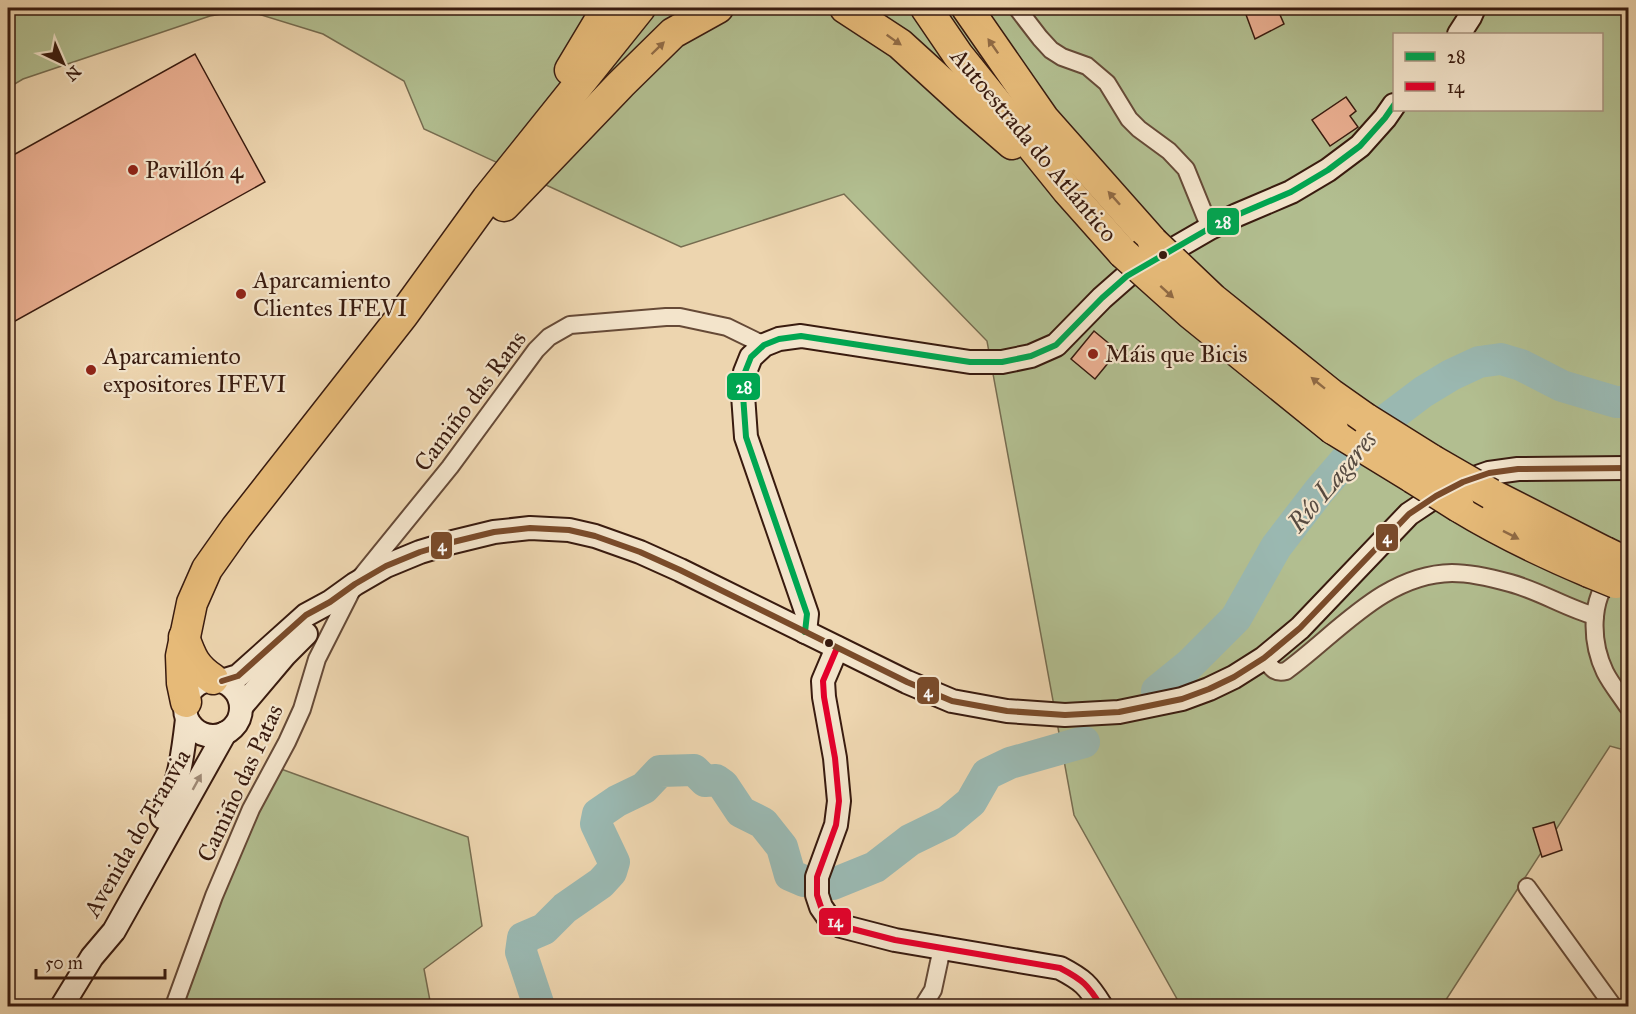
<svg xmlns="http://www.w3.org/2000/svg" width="1636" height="1014" font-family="'IM FELL Great Primer',serif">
	<rect width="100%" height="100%" fill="#edd5af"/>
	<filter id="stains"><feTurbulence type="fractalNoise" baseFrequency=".00333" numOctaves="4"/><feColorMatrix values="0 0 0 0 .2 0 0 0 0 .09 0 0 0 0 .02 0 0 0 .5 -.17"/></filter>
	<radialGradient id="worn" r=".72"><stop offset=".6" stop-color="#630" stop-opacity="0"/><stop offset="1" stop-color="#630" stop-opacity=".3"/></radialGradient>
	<g fill="#b2be90" stroke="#766c50" stroke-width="1.5" fill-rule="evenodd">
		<path d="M8 8H1628V751L1610 746 1442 1006H1181L1074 815 987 341 844 194 681 247 424 129 404 81 323 34 245 10 210 16 23 79 8 88ZM1394 34H1602V110H1394Z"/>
		<path d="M270 765 468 837 482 926 424 969 431 1006H170Z"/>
	</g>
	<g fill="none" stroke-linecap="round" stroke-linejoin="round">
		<g stroke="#9ab8b1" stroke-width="32">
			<path d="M1157 691 1189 665 1236 618 1276 547 1319 491 1370 432 1423 392 1451 375 1479 362 1501 359 1521 365 1562 386 1616 402H1628"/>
			<path d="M833 884 875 867 910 840 947 822 971 802 987 774 1010 763 1084 742"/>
			<path d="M539 1006 521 952 523 938 544 929 565 908 601 883 611 872 614 862 596 824 598 814 617 801 644 788 660 771 694 770 705 781 716 780 723 785 741 812 763 823 782 847 790 875 804 881"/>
		</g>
	</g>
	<g fill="#e9ae90" stroke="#391b0f" stroke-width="1.5">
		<path d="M1257 8H1277L1284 24 1255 39 1245 12Z"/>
		<path d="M195 54 265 182 8 325V158Z"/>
		<path d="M1346 97 1356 111 1350 116 1358 127 1330 146 1312 120Z"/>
		<path d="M1094 331 1118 351 1095 379 1071 359Z"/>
		<path d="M1554 822 1562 850 1542 857 1533 828Z"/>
	</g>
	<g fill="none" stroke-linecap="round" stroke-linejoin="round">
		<defs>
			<g id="minor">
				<path d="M1017 8 1040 38 1051 50 1062 57 1087 66 1107 83 1129 119 1139 129 1169 151 1186 169 1210 228"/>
				<path d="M1612 575C1589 600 1591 643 1605 672 1611 684 1621 696 1628 707"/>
				<path d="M1264 658C1271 667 1274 674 1286 671 1337 634 1384 574 1452 573 1471 573 1492 578 1510 583 1540 591 1566 608 1595 616"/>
				<path d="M1527 887 1613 1006"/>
				<path d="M174 1006 214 896 251 809 287 742 302 709 317 659 355 584 450 467 536 350 549 337 570 325 666 317H680L727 327 764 345"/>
				<path d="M923 1006 933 990 942 948"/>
			</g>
			<g id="secondary">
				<path d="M1459 34 1470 17 1474 8"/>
				<path d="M805 632 807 614 746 437 743 395 745 372 751 357 764 345 779 339 801 336 970 362H1002L1031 356 1056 345 1102 298 1127 276 1210 228 1237 215 1291 192 1328 170 1360 146 1385 118 1394 105"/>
				<path d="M837 648 823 681 824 697 835 758 839 801 836 825 817 877V895L821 907 828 917 841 926 895 940 1060 968C1083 980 1088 985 1101 1006"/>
				<circle cx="213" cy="708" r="28"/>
				<path d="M222 681 238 676 306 615 330 602 355 584 386 566 420 552 453 542 494 532 530 528 569 530 595 536 640 552 680 570 907 682 952 701 1007 711 1065 715 1119 712 1182 699 1209 689 1234 677 1264 658 1300 628 1409 514 1436 496 1463 482 1489 473 1518 469 1628 468"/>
				<path d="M241 707 285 655 306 634"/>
				<path d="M162 817C179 786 183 754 187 719"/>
				<path d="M62 1006 92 957 114 931 225 733"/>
			</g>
			<g id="motorway">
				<path d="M845 8 900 44 968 106 1012 144"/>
				<path d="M926 8 958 55 1067 190 1123 253"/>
				<path d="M967 8 1044 119 1153 242"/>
				<path d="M570 70 600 20 606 8"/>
				<path d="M504 206 621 84 673 33 718 8"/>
				<path d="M1365 418 1432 460"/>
				<path d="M1333 429 1413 478"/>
				<path d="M1491 494 1605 552"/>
				<path d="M1459 507C1500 532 1544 553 1589 572"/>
				<path d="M184 637C191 657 195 667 213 679"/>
				<path d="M186 702 182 683 181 656 192 603 207 569 236 528 403 315 487 199 640 8"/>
			</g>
		</defs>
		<use href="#minor" stroke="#664a37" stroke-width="20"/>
		<use href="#secondary" stroke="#391b0f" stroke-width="26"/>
		<use href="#motorway" stroke="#391b0f" stroke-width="33"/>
		<use href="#minor" stroke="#f3e4cb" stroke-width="16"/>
		<use href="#secondary" stroke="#f3e4cb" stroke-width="22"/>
		<use href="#motorway" stroke="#e6ba78" stroke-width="30"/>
		<defs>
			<g id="motorway-bridge">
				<path d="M1153 242 1213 299 1331 394 1365 418"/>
				<path d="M1123 253 1191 314 1333 429"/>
				<path d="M1432 460 1491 494"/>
				<path d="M1413 478 1459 507"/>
				<path d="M1605 552 1628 563"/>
				<path d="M1589 572 1616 583"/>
			</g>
		</defs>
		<use href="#motorway-bridge" stroke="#391b0f" stroke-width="33" stroke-linecap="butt"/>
		<use href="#motorway-bridge" stroke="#e6ba78" stroke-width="30"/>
		<defs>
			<path id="bus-1" d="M805 632 807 614 746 437 743 395 745 372 751 357 764 345 779 339 801 336 970 362H1002L1031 356 1056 345 1102 298 1127 276 1210 228 1237 215 1291 192 1328 170 1360 146 1385 118 1394 105"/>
			<path id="bus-2" d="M837 648 823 681 824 697 835 758 839 801 836 825 817 877V895L821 907 828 917 841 926 895 940 1060 968C1083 980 1088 985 1101 1006"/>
			<path id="bus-3" d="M222 681 238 676 306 615 330 602 355 584 386 566 420 552 453 542 494 532 530 528 569 530 595 536 640 552 680 570 907 682 952 701 1007 711 1065 715 1119 712 1182 699 1209 689 1234 677 1264 658 1300 628 1409 514 1436 496 1463 482 1489 473 1518 469 1628 468"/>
		</defs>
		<use href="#bus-1" stroke="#f3e4cb" stroke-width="10"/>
		<use href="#bus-2" stroke="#f3e4cb" stroke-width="10"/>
		<use href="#bus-3" stroke="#f3e4cb" stroke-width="10"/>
		<use href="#bus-1" stroke="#00a651" stroke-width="6"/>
		<use href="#bus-2" stroke="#e4002b" stroke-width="6"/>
		<use href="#bus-3" stroke="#7a4b2a" stroke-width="6"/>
	</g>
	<defs><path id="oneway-solid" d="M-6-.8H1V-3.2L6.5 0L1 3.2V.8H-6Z" transform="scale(1.5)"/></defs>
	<g fill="#906a44">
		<use href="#oneway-solid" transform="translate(894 40) rotate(35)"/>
		<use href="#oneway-solid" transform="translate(993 46) rotate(-125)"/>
		<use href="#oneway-solid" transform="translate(658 48) rotate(-44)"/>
		<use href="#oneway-solid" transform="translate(1114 198) rotate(-132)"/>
		<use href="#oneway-solid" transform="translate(1167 292) rotate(42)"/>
		<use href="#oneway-solid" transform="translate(1318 383) rotate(-141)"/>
		<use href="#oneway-solid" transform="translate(1511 535) rotate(27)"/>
	</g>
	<use fill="#9f8a76" href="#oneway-solid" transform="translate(197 782) rotate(-61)"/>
	<g fill="#8f2418" stroke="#f3e4cb" stroke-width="2">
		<circle cx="133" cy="170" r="6"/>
		<circle cx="241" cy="294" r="6"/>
		<circle cx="1093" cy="354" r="6"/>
		<circle cx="91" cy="370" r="6"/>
	</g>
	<g fill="#391b0f" stroke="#f3e4cb" stroke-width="2">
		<circle cx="1163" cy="255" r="5"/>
		<circle cx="829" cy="643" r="5"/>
	</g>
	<g text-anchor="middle" stroke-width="4.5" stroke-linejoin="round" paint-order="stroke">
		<g font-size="24" fill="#391b0f" stroke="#f3e4cb">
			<text transform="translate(1034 145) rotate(50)" y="8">Autoestrada do Atlántico</text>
			<text transform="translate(470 401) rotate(-53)" y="8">Camiño das Rans</text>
			<text transform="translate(240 783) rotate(-65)" y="8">Camiño das Patas</text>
			<text transform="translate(137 833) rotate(-60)" y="8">Avenida do Tranvia</text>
		</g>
		<g font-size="24" fill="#391b0f" stroke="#f3e4cb" text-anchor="start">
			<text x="145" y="178">Pavillón 4</text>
			<text x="253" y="288">Aparcamiento<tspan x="253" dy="28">Clientes IFEVI</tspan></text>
			<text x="1105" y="362">Máis que Bicis</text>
			<text x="103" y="364">Aparcamiento<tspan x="103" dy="28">expositores IFEVI</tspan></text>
		</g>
		<g font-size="26" font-style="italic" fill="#564a40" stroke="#f3e4cb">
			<text transform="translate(1332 481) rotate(-50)" y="9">Río Lagares</text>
		</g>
	</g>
	<g stroke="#f3e4cb" stroke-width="2">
		<rect x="1206" y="207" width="34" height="29" rx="6" fill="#00a651"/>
		<rect x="726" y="372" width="35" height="29" rx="6" fill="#00a651"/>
		<rect x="1375" y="523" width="24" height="29" rx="6" fill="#7a4b2a"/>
		<rect x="430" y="531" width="23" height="29" rx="6" fill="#7a4b2a"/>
		<rect x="916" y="676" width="24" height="29" rx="6" fill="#7a4b2a"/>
		<rect x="818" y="907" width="34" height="29" rx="6" fill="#e4002b"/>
	</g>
	<g font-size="16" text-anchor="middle" font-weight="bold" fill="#fff">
		<text x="1223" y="228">28</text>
		<text x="744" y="393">28</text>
		<text x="1387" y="543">4</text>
		<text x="442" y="551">4</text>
		<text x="928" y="697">4</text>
		<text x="835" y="927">14</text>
	</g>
	<rect width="1636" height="1014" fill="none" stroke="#edd5af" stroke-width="30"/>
	<rect x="9" y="9" width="1618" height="996" fill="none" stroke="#391b0f" stroke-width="3"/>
	<rect x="15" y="15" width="1606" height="984" fill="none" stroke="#391b0f" stroke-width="1.5"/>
	<rect x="1393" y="33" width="210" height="78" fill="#f3e4cb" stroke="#a99480" stroke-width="1.5"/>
	<rect x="1405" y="52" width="30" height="9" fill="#00a651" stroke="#a99480" stroke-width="1.5"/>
	<text x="1447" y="63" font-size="18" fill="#391b0f">28</text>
	<rect x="1405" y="82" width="30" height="9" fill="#e4002b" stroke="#a99480" stroke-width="1.5"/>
	<text x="1447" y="93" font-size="18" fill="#391b0f">14</text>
	<g transform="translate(63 63) rotate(136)" stroke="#f3e4cb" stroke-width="4.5" paint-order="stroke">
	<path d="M0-4.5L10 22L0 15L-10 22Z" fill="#391b0f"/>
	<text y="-9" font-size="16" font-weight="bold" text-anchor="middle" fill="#391b0f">N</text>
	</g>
	<path d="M36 969v9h129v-9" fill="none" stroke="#391b0f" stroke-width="3"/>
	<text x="45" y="969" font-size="18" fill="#391b0f" stroke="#f3e4cb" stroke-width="4.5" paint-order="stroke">50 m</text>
	<rect width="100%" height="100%" filter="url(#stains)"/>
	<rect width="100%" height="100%" fill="url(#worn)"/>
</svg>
